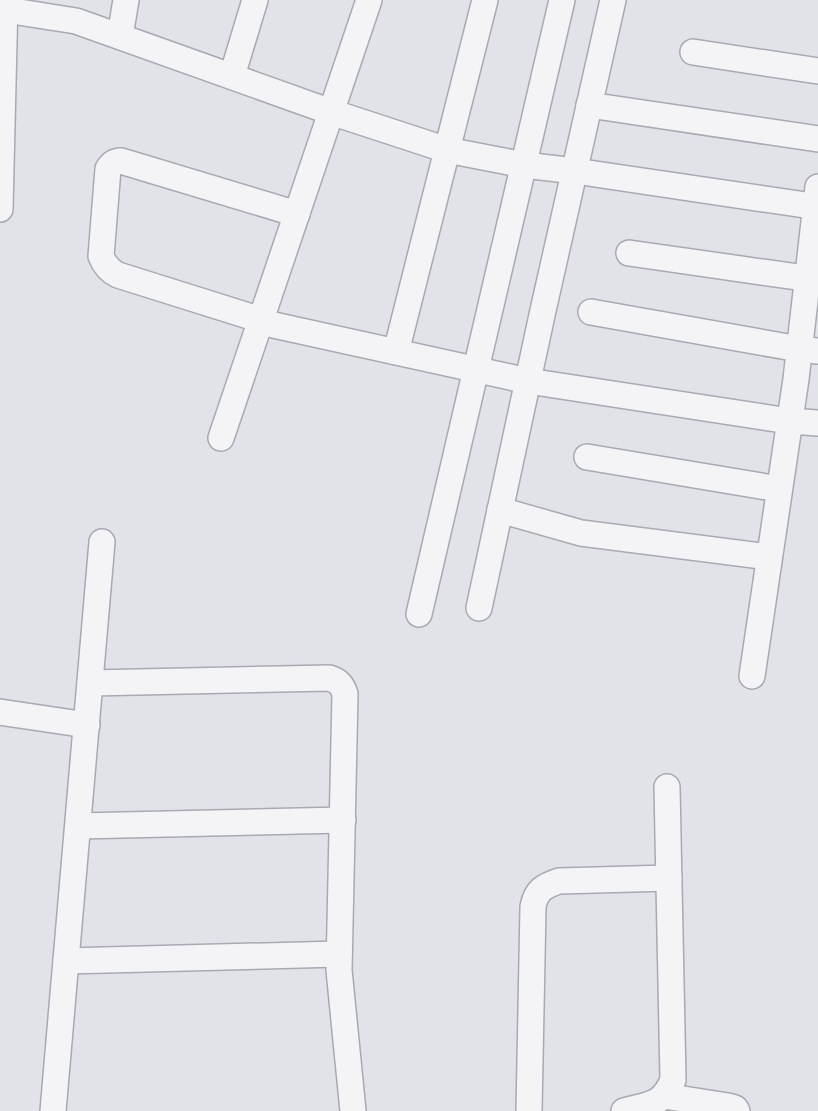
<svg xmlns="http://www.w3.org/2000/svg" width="818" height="1111" font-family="Mulish,sans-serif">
	<rect width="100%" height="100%" fill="#e1e3e9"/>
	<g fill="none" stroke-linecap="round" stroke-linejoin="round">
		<defs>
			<g id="minor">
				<path d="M0 9 76 21 331 112 447 150 524 165 575 171 818 207"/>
				<path d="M120 36 126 0"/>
				<path d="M693 52 818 71"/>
				<path d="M232 76 255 0"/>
				<path d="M589 105 818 139"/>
				<path d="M0 209 5 0"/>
				<path d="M629 253 818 280"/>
				<path d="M591 312 799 349 818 351"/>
				<path d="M261 320 118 275C110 271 104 264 101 256L108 169C111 164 114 161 121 161L297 214"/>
				<path d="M260 322 528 381 789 421 818 423"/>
				<path d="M396 352 485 0"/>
				<path d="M221 438 369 0"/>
				<path d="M587 457 779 489"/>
				<path d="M500 510 581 533 769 557"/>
				<path d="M479 608 542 315 613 0"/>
				<path d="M419 614 562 0"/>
				<path d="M752 676 796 379 818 187"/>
				<path d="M90 683 329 678C339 681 342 685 345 694L339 970 353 1111"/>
				<path d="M0 712 87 725"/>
				<path d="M78 826 343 820"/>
				<path d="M66 961 339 954"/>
				<path d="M664 1096 728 1106 735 1108 737 1111"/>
				<path d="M53 1111 102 542"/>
				<path d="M529 1111 533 907C536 890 544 886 559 881L669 878"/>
				<path d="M624 1111C649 1104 662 1106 673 1080L667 787"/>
			</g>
		</defs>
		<use href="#minor" stroke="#a7aab3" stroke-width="28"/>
		<use href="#minor" stroke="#f4f4f7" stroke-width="25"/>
	</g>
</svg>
